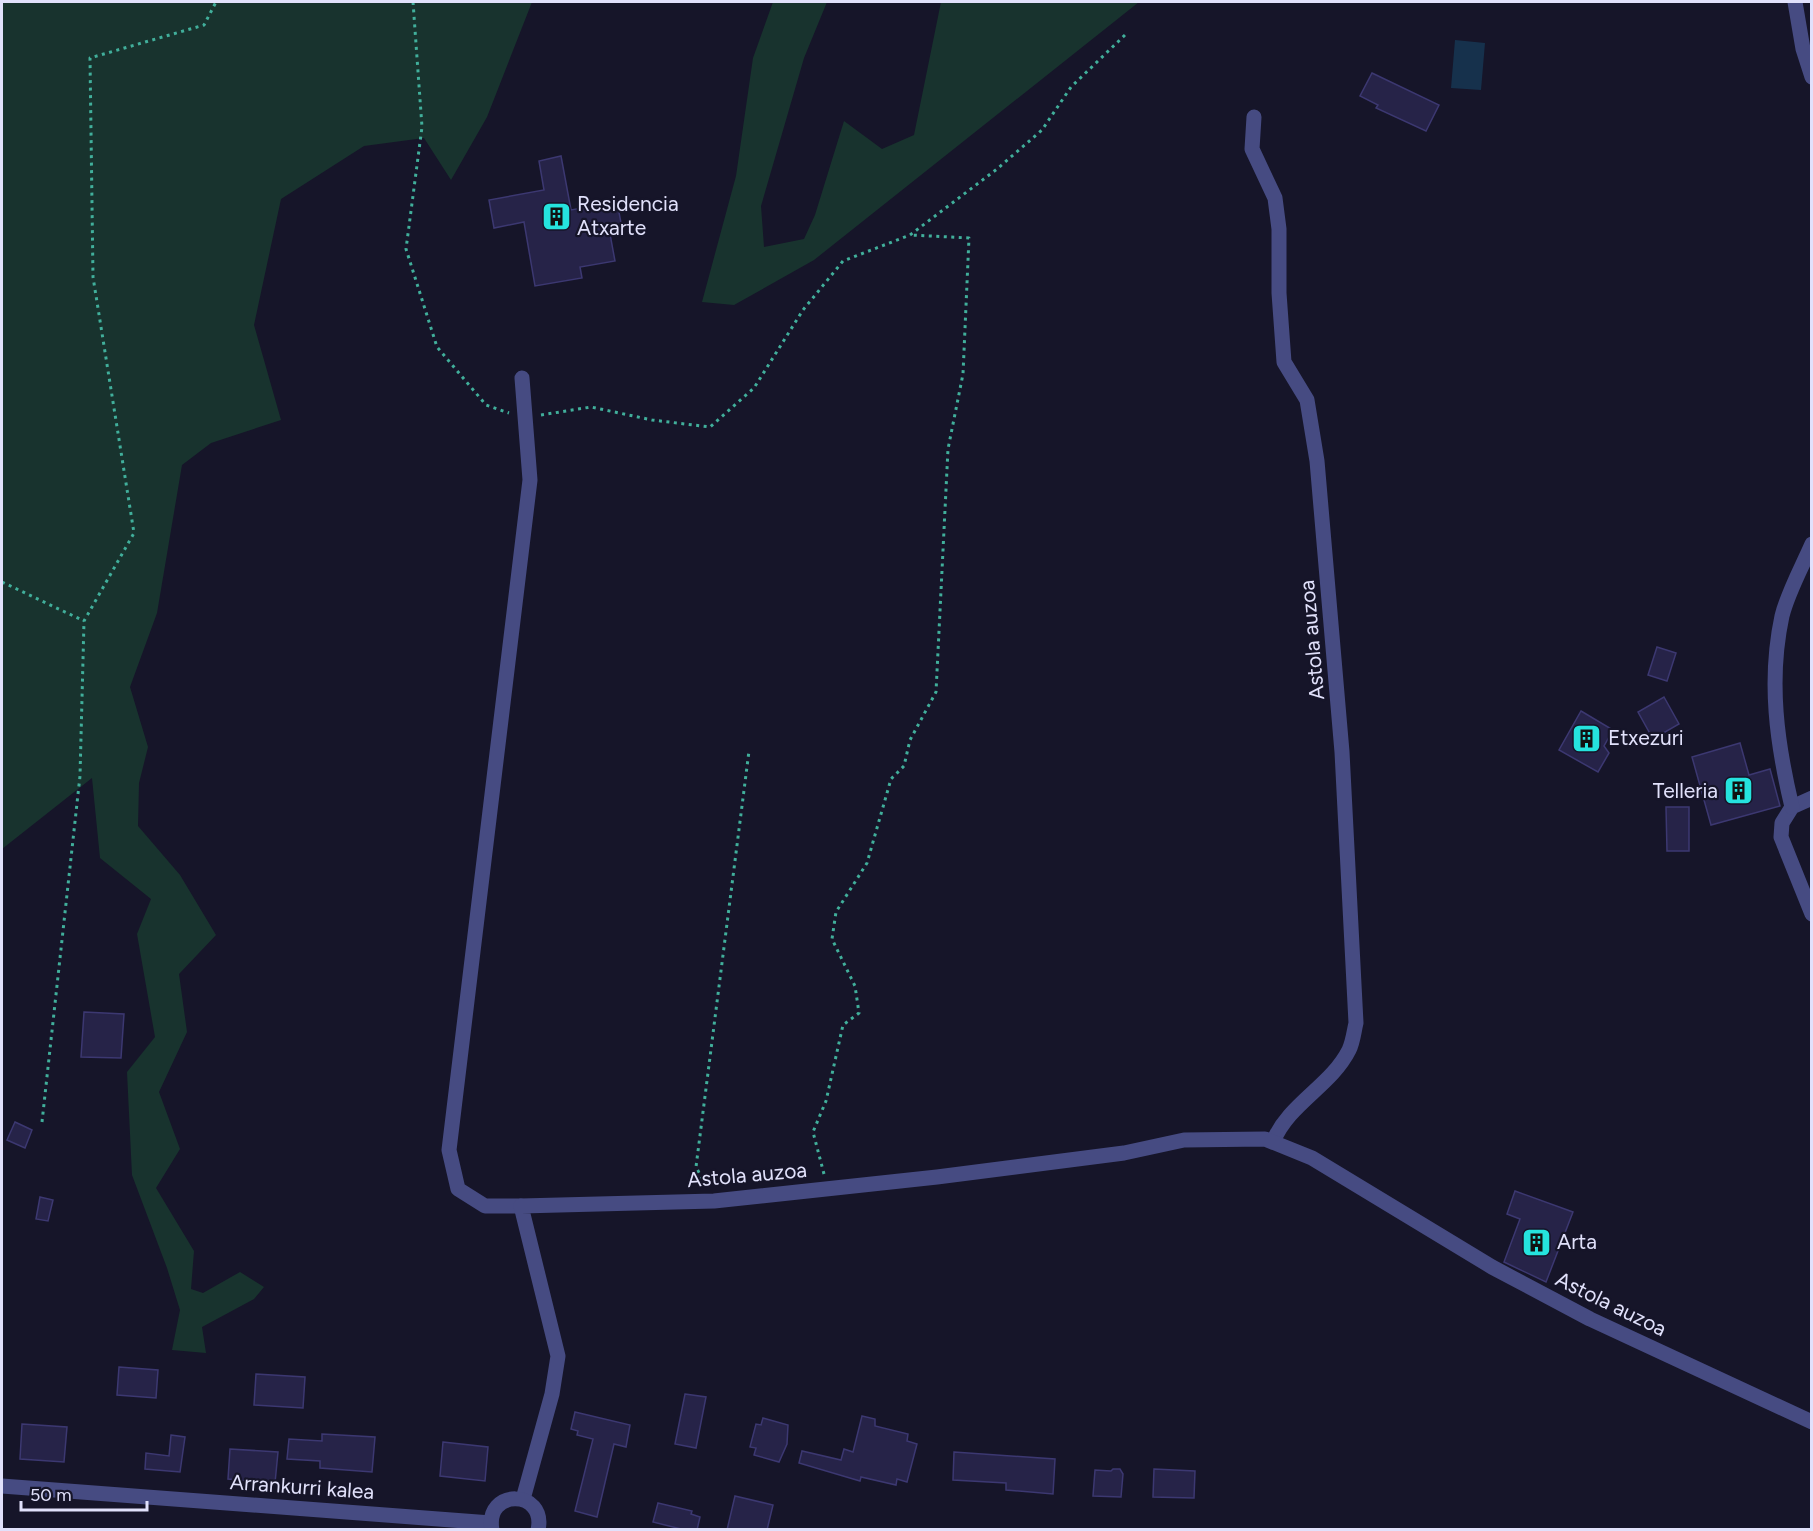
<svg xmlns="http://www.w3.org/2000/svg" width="1813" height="1531" font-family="Figtree,sans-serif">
	<rect width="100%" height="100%" fill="#161529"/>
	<g fill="#18332e">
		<path d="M2 2H532L487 117 451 180 424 138 364 146 281 199 254 325 281 420 211 443 182 465 157 613 130 687 148 747 139 783 138 826 180 875 216 935 179 974 187 1032 159 1092 180 1149 156 1188 194 1251 191 1289 203 1293 240 1272 264 1287 254 1299 202 1327 206 1353 172 1350 180 1310 167 1268 132 1175 127 1072 155 1037 137 934 151 899 100 858 92 778 2 849Z"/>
		<path d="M773 2H827L804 58 761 206 764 247 804 239 815 215 844 121 882 149 914 135 941 2H1139L814 260 734 305 702 302 736 176 753 58Z"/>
	</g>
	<path fill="#16314c" d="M1455 40 1485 43 1481 90 1451 88Z"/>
	<g fill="#262348" stroke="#3c3871" stroke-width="1.5">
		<path d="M1372 73 1439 105 1426 131 1376 108 1378 105 1360 96Z"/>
		<path d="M561 156 571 210 617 202 622 228 610 234 615 261 580 267 582 278 535 286 524 222 494 228 489 200 544 190 539 161Z"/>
		<path d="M1657 647 1676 653 1667 681 1648 675Z"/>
		<path d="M1664 697 1679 724 1653 739 1638 712Z"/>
		<path d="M1581 711 1613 730 1604 746 1609 753 1598 772 1559 750Z"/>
		<path d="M1740 743 1749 775 1770 769 1780 806 1711 825 1692 757Z"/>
		<path d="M1666 807H1689V851H1667Z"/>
		<path d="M84 1012 124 1014 121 1058 81 1057Z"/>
		<path d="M15 1122 32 1130 25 1148 7 1140Z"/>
		<path d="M1515 1191 1573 1212 1546 1282 1504 1262 1520 1219 1507 1214Z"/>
		<path d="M40 1197 53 1200 48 1221 36 1219Z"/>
		<path d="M119 1367 158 1370 156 1398 117 1395Z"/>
		<path d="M256 1374 305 1377 303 1408 254 1405Z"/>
		<path d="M685 1394 706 1397 696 1448 675 1444Z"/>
		<path d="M575 1412 630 1425 626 1447 614 1444 597 1517 575 1511 593 1439 577 1435 578 1431 571 1429Z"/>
		<path d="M862 1416 875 1419V1426L908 1434 907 1441 917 1444 907 1482 897 1479 896 1485 861 1477 860 1481 799 1463 802 1451 841 1460 844 1449 853 1452Z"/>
		<path d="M763 1418 788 1425 787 1444 779 1462 754 1455 756 1448 750 1447 756 1424 761 1425Z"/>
		<path d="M22 1424 67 1427 64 1462 20 1459Z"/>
		<path d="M322 1434 375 1437 372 1472 320 1468V1461L287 1459 289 1439 322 1441Z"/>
		<path d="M171 1435 185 1437 180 1472 145 1469 146 1453 169 1456Z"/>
		<path d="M443 1442 488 1447 485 1481 440 1476Z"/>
		<path d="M230 1449 278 1452 275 1483 228 1479Z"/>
		<path d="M954 1452 1055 1459 1053 1494 1006 1490V1483L953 1480Z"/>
		<path d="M1113 1469H1120L1123 1474 1121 1497 1093 1496 1095 1470 1111 1471Z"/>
		<path d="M1154 1469 1195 1471 1194 1498 1153 1497Z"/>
		<path d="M735 1496 773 1505 767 1530H727Z"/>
		<path d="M658 1503 692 1511 691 1514 700 1517 697 1530H685L653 1522Z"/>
	</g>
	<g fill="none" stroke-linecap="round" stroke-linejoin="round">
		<g stroke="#41af9b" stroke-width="3" stroke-dasharray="3 4.5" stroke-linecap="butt">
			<path d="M413 2 422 127 406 249 437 347 486 405 509 413"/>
			<path d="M541 415 591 407 652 420 710 427 754 388 803 310 843 261 910 235 997 169 1042 130 1071 87 1126 34"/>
			<path d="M2 582 84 621"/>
			<path d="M42 1122 80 776 84 621 134 533 93 277 90 58 204 25 216 2"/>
			<path d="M824 1174 813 1132 826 1101 843 1025 859 1013 855 986 832 939 836 912 867 863 891 779 904 766 910 740 936 692 948 449 963 374 969 238 911 235"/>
			<path d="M706 1186 696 1167 749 751"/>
		</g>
		<g stroke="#464b82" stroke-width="15">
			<path d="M1795 2 1803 49 1812 77"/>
			<path d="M1254 117 1252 149 1275 198 1279 229V293L1284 362 1307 400 1317 461 1342 752 1356 1023C1354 1031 1353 1042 1349 1050 1331 1086 1288 1104 1273 1142"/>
			<path d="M1812 798 1792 807 1782 823 1781 837 1812 914"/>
			<path d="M1792 807C1777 744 1768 681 1782 616 1788 592 1802 567 1812 544"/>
			<path d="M521 1206H485L458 1189 449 1150 530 480 522 378"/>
			<path d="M2 1486 491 1523"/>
			<path d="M523 1499 552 1394 558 1356 521 1206 714 1201 937 1177 1124 1153 1184 1140 1265 1139 1312 1158 1492 1267 1590 1319 1812 1422"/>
			<path d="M492 1530C484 1488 547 1489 538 1530"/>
		</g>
	</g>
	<defs>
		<symbol id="building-square" viewBox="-11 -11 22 22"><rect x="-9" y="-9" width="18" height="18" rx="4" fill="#25e3de" stroke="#161529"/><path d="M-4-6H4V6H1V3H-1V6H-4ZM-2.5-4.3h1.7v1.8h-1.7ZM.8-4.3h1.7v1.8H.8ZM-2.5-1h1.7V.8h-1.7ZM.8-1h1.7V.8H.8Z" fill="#111"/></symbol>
	</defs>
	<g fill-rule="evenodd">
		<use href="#building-square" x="540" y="200" width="33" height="33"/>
		<use href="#building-square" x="1570" y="722" width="33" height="33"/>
		<use href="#building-square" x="1722" y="774" width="33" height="33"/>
		<use href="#building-square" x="1520" y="1226" width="33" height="33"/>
	</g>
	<g text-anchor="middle" stroke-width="4.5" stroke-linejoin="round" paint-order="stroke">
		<g font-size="21" fill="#e1e1fb" stroke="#161529" text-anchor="start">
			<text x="577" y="211">Residencia<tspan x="577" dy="24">Atxarte</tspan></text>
			<text x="1608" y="745">Etxezuri</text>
			<text x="1718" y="798" text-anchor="end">Telleria</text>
			<text x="1557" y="1249">Arta</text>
		</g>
		<g font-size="21" fill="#e1e1fb" stroke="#161529">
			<text transform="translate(1312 640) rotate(-95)" y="7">Astola auzoa</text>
			<text transform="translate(747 1175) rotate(-5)" y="7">Astola auzoa</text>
			<text transform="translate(1611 1304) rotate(26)" y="7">Astola auzoa</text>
			<text transform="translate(302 1487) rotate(4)" y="7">Arrankurri kalea</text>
		</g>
	</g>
	<rect width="1813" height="1531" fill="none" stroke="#e1e1fb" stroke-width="6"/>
	<path d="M21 1501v9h126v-9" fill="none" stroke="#e1e1fb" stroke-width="3"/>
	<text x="30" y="1501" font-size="18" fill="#e1e1fb" stroke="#161529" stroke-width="4.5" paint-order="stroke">50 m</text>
</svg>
